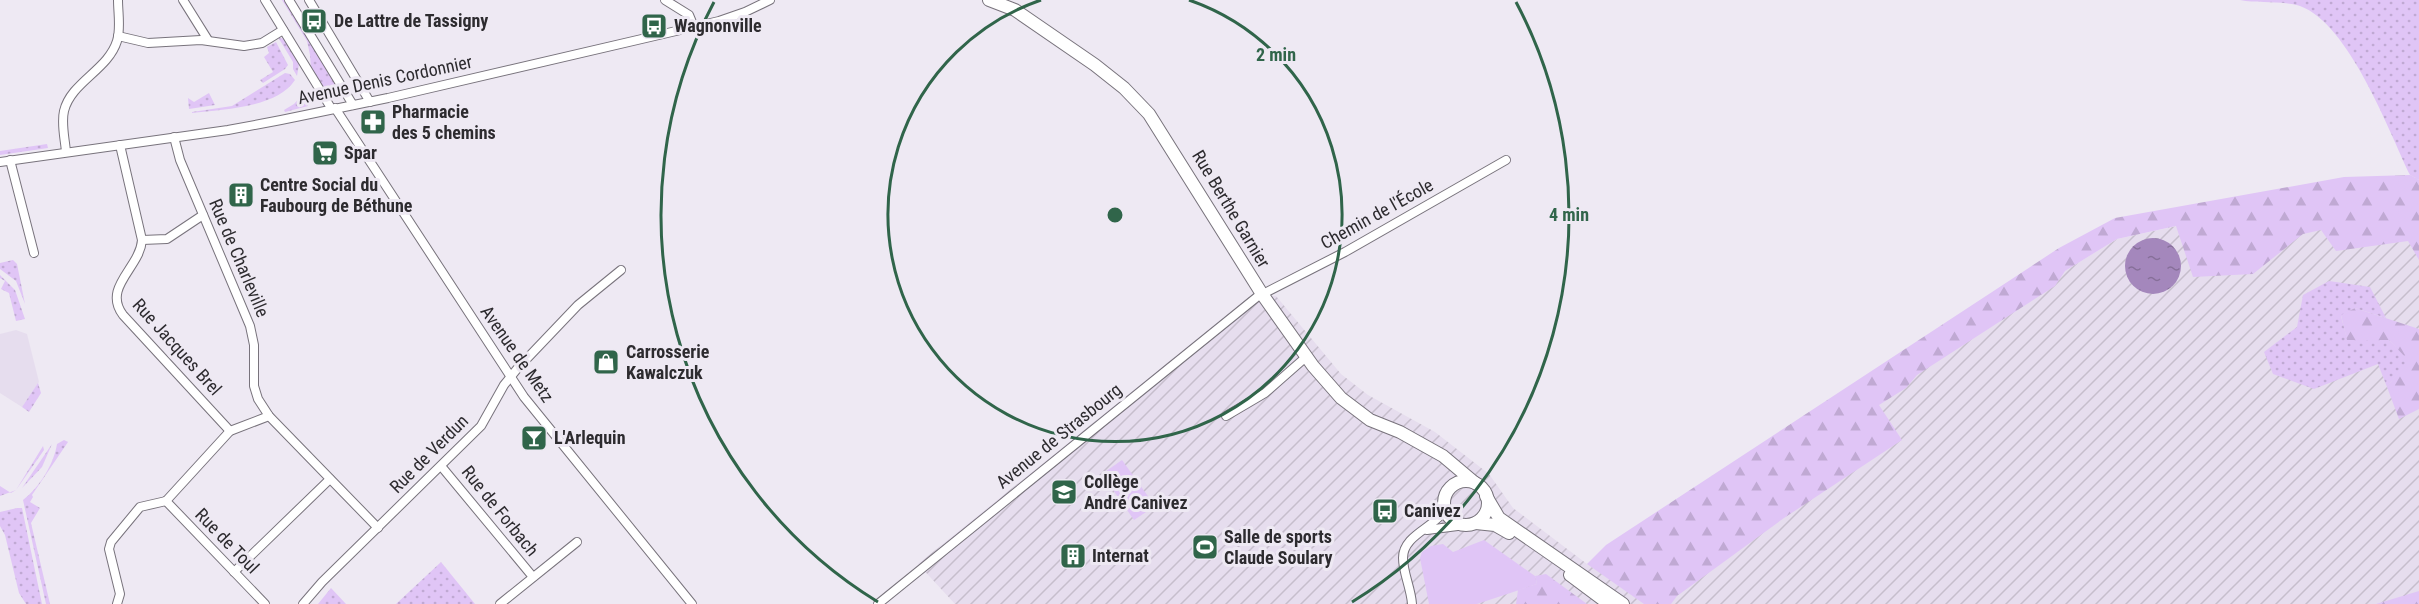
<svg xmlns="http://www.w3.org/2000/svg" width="2419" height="604" font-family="'Roboto Condensed',sans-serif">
	<defs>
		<pattern id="industrial-furrows" width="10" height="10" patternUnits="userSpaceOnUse" patternTransform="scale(1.5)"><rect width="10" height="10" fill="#e6ddee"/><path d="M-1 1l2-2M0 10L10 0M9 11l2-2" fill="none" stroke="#c6becc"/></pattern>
		<pattern id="grass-dots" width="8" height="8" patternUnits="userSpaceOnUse" patternTransform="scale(1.5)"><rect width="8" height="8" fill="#e0c5f6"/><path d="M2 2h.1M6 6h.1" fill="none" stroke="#c0a9d3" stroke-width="1.8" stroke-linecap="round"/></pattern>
		<pattern id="forest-firs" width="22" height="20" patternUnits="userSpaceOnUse" patternTransform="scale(1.5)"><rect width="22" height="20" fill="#e0c5f6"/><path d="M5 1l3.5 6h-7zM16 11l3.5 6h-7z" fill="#c0a9d3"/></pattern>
		<pattern id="water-ripples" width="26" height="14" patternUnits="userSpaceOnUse" patternTransform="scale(1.5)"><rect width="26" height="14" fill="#a487bc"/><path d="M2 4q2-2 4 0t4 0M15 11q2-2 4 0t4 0" fill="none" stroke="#866f99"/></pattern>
	</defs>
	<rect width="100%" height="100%" fill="#eee9f3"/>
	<path fill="#e6ddee" d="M16 330 27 334 39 382 22 407 0 393V334Z"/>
	<path fill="url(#industrial-furrows)" d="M2410 175 2419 180V604H955L918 564 1249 297 1276 296 1341 374 1368 395 1435 432 1489 474 1513 508 1587 564 2117 239Z"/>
	<g fill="url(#grass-dots)">
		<path d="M282 0H287L338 83 324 92 311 70 310 55 307 41Z"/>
		<path d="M2240 0H2419V180L2410 175C2388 129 2349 24 2300 6 2281 0 2259 4 2240 0Z"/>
		<path d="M278 37 284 39 299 64 297 76 293 69V62Z"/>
		<path d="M276 42 288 65 285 69 263 83 260 80 273 72 264 57 269 53 267 47Z"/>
		<path d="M285 73 290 74 295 80C277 108 223 109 192 113V112L232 106Z"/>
		<path d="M305 92 308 106 285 112 284 110 294 104Z"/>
		<path d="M209 93 215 105 189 109 188 98 194 102Z"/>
		<path d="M47 144 48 148 0 155V151Z"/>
		<path d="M13 260 17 264 25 304 16 281 0 269V263Z"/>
		<path d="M0 275 15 290 25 319 16 321 9 293 1 289 5 281 0 278Z"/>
		<path d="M2329 281 2370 287 2386 318 2355 308 2341 316 2347 339 2389 340 2409 360 2387 387 2378 364 2314 389 2273 374 2264 352 2297 327 2303 295Z"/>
		<path d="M38 383 41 393 29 412 22 407Z"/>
		<path d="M64 440 68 442 32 495 33 497 30 502 40 508 31 523 50 604H46L23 500C39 488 54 464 57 444Z"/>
		<path d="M52 444 42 467 22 488Z"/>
		<path d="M43 446 44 450 16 490 0 496V486L11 493 16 490Z"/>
		<path d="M17 508H22L42 604H26L19 593 5 535 0 526V512Z"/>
		<path d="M441 562 475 604H396Z"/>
		<path d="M331 588 346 604H318Z"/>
	</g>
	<g fill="url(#forest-firs)">
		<path d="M2410 175 2419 180V260L2408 241 2336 251 2321 230 2303 234 2253 274 2193 277 2176 226 2117 239 2065 271 2055 286 1917 375 1906 388 1879 405 1902 440 1784 518 1677 596 1671 604H1644L1587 564 1606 545 2059 248 2115 218 2344 177Z"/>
		<path d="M2355 308 2419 329V409L2399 419 2387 387 2408 360 2389 340H2347L2341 315Z"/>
		<path d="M1546 574 1587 604H1516L1518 590 1537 584 1535 576Z"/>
		<path d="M2419 591V604H2376Z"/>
	</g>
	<g fill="#e0c5f6">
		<path d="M1122 460 1155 506 1134 520 1102 474Z"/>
		<path d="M1484 540 1535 576 1537 584 1477 604H1429L1420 558 1422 552 1431 546 1443 544 1453 552Z"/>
	</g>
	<circle fill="url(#water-ripples)" cx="2153" cy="266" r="28"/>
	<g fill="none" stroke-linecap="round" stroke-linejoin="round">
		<defs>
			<g id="street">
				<path d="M183 0 208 40"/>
				<path d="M265 0 331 108"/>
				<path d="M289 0 353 105"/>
				<path d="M309 0 370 102"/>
				<path d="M665 0 689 15 694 27"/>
				<path d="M118 36 148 43 201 40 244 46 262 43 283 30"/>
				<path d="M335 108 524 397 692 604"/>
				<path d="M174 137 180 160 250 326 254 345V386L258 399 269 416 378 528"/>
				<path d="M120 145 142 240C140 268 102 287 123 315L230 431"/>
				<path d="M66 152C65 139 61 124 64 111 71 82 108 70 117 41 121 29 118 13 118 0"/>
				<path d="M10 160 34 253"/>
				<path d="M0 162 228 130 281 120 388 98 719 21 745 12 770 0"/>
				<path d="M142 240 167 239 203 215"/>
				<path d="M1226 416 1265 393 1306 357"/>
				<path d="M441 466 533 577"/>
				<path d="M166 501 265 604"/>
				<path d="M166 501 230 431 269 416"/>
				<path d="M1427 530 1465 525"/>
				<path d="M234 572 330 479"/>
				<path d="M117 604 120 594 109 549 111 542 140 507 166 501"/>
				<path d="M303 604 322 582 481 426 504 385 517 369 578 305 621 270"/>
				<path d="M500 604 577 542"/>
				<path d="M878 604 1257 297 1345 252 1506 160"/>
				<path d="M1412 604C1411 588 1403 573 1403 558 1403 535 1434 528 1445 510"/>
			</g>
			<g id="secondary">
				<path d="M989 0 1015 10 1095 65 1124 88 1149 114 1262 294 1313 366 1341 398 1370 420 1400 432 1443 456 1475 483"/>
				<circle cx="1466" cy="503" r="22"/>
				<path d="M1486 496 1499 518 1623 604"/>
				<path d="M1476 523 1495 525 1509 533"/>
				<path d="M1570 575 1609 604"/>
			</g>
		</defs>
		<use href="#street" stroke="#78737c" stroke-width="10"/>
		<use href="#secondary" stroke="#78737c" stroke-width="14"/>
		<use href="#street" stroke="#fff" stroke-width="8"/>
		<use href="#secondary" stroke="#fff" stroke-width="12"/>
	</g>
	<g fill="none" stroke="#30654a" stroke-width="3">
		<path d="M1189 0A227 227 0 1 1 1041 0"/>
		<path d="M878 602A454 454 0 0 1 714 2M1516 2A454 454 0 0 1 1352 602"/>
	</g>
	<defs>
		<symbol id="bus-square" viewBox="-11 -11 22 22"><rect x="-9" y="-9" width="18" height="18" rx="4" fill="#30654a" stroke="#eee9f3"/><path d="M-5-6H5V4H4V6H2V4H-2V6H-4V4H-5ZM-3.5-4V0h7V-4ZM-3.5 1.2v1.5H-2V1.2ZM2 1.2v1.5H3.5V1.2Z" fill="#fff"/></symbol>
		<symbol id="pharmacy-square" viewBox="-11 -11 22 22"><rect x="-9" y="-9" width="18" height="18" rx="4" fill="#30654a" stroke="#eee9f3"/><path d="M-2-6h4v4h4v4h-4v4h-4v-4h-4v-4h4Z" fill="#fff"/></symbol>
		<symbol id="supermarket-square" viewBox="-11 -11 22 22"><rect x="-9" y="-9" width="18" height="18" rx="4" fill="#30654a" stroke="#eee9f3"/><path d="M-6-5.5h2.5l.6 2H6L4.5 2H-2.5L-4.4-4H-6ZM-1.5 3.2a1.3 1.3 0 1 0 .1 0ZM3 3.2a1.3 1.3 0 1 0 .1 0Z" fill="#fff"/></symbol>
		<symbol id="building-square" viewBox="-11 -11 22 22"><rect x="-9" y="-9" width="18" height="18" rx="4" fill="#30654a" stroke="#eee9f3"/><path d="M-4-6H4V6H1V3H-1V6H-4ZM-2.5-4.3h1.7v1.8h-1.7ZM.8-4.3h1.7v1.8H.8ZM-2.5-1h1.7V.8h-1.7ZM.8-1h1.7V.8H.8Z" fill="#fff"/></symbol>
		<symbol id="shop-square" viewBox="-11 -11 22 22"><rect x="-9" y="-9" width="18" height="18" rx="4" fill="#30654a" stroke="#eee9f3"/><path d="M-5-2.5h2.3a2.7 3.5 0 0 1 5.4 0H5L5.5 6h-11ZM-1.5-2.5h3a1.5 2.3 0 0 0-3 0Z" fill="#fff"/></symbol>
		<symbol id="bar-square" viewBox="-11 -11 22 22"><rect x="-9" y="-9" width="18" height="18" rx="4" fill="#30654a" stroke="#eee9f3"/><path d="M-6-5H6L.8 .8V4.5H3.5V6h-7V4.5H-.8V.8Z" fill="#fff"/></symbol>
		<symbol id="school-square" viewBox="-11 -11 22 22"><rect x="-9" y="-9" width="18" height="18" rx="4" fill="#30654a" stroke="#eee9f3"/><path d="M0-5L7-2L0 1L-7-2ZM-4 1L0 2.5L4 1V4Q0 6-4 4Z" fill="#fff"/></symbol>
		<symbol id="stadium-square" viewBox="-11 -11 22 22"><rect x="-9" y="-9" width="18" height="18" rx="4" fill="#30654a" stroke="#eee9f3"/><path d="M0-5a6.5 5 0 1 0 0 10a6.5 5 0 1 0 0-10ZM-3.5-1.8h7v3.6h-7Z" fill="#fff"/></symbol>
	</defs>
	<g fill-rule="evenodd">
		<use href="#bus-square" x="299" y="6" width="30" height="30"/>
		<use href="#bus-square" x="639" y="11" width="30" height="30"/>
		<use href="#pharmacy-square" x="358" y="107" width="30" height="30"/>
		<use href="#supermarket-square" x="310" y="138" width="30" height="30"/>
		<use href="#building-square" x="226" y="180" width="30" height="30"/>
		<use href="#shop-square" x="591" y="347" width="30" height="30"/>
		<use href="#bar-square" x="519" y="423" width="30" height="30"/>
		<use href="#school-square" x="1049" y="477" width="30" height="30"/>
		<use href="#bus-square" x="1370" y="496" width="30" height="30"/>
		<use href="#stadium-square" x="1190" y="532" width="30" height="30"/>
		<use href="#building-square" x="1058" y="541" width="30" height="30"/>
	</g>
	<g text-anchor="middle" stroke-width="6" stroke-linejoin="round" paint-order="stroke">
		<g font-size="18" font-weight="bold" fill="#2d2b2f" stroke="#eee9f3" text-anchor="start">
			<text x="334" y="27">De Lattre de Tassigny</text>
			<text x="674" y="32">Wagnonville</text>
			<text x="392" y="118">Pharmacie<tspan x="392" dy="21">des 5 chemins</tspan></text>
			<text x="344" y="159">Spar</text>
			<text x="260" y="191">Centre Social du<tspan x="260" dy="21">Faubourg de Béthune</tspan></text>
			<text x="626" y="358">Carrosserie<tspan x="626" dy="21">Kawalczuk</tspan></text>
			<text x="554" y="444">L'Arlequin</text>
			<text x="1084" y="488">Collège<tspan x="1084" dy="21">André Canivez</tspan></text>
			<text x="1404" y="517">Canivez</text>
			<text x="1224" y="543">Salle de sports<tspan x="1224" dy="21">Claude Soulary</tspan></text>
			<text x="1092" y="562">Internat</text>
		</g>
		<g font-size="18" fill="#2d2b2f" stroke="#eee9f3">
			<text transform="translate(385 80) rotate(-12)" y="6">Avenue Denis Cordonnier</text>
			<text transform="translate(1231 209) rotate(59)" y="6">Rue Berthe Garnier</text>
			<text transform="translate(1377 214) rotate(-29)" y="6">Chemin de l'École</text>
			<text transform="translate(239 258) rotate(67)" y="6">Rue de Charleville</text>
			<text transform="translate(177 347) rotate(48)" y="6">Rue Jacques Brel</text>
			<text transform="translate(517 354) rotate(55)" y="6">Avenue de Metz</text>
			<text transform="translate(1059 436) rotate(-39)" y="6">Avenue de Strasbourg</text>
			<text transform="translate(429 454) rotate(-45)" y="6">Rue de Verdun</text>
			<text transform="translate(500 511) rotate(51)" y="6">Rue de Forbach</text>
			<text transform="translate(227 541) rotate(46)" y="6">Rue de Toul</text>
		</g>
	</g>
	<circle cx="1115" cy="215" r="9" fill="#30654a" stroke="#eee9f3" stroke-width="3"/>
	<g font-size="18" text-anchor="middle" font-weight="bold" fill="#30654a" stroke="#eee9f3" stroke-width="6" stroke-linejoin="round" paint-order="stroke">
		<text x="1276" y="61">2 min</text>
		<text x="1569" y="221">4 min</text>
	</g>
</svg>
